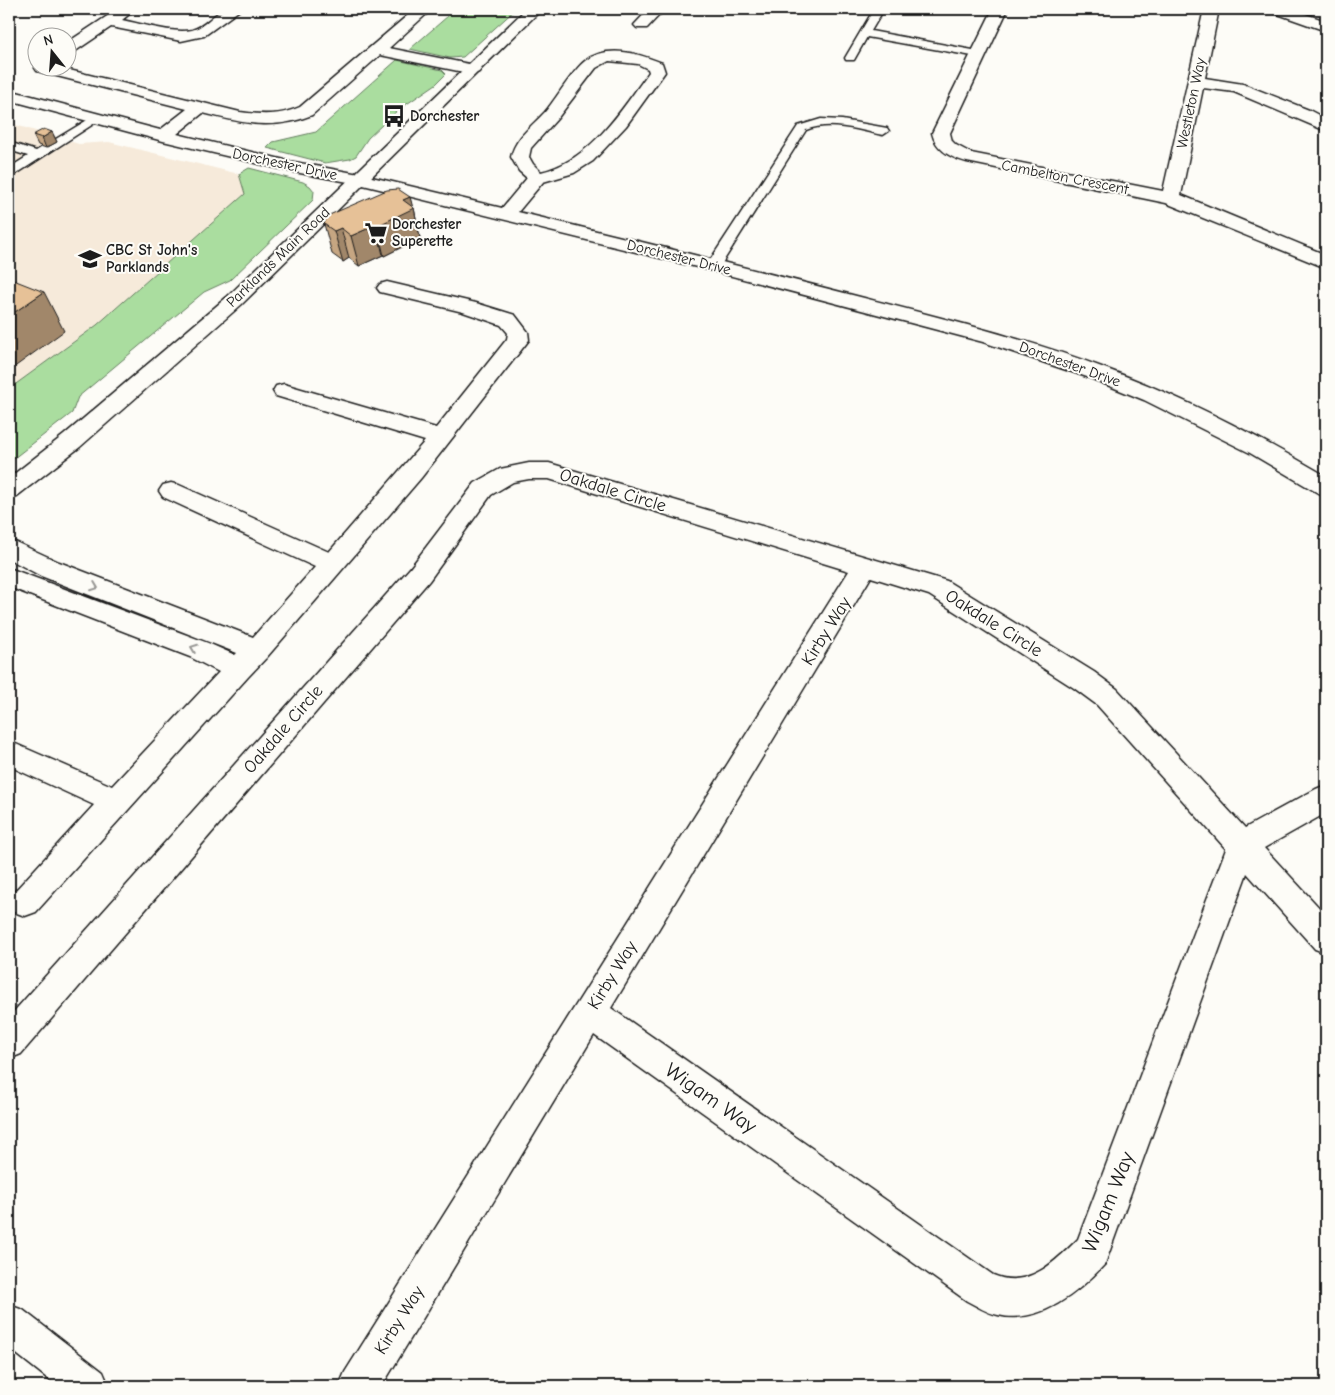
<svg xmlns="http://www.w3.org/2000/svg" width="1335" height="1395" font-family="'Comic Neue',sans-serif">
	<rect width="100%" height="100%" fill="#fdfcf7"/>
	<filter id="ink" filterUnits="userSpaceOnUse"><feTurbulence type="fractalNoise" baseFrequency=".02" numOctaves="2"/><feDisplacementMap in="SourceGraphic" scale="10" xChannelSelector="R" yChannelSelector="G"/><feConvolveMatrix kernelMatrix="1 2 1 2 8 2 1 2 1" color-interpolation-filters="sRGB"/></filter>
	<g filter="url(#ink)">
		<path fill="#f6eada" d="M9 123 79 144 109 142 239 174 245 194 97 325 9 389Z"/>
		<g fill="#aadd9f" stroke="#637c5e">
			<path d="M456 9H516L463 57 450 58 410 49Z"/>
			<path d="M397 60 442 70 446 74 436 84 398 110 368 138 356 156 350 159 325 163 267 148 273 142 316 132Z"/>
			<path d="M249 168 303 182 310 186 314 191 313 200 230 280 204 292 78 397 72 413 9 462V389L97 325 245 194 239 174Z"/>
		</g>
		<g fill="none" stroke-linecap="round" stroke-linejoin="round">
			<defs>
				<g id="lane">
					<path d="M874 9H884L871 31 978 51 983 54 978 57 867 37 854 60H846L845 58Z"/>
					<path d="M94 116 100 119 98 121 13 176 9 177V168L28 156 9 150V142L36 151Z"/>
					<path d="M821 119 842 120 887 128 889 131 883 135C858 130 831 120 806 130L719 268H709L707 265 798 126Z"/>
				</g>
				<g id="street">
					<path d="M118 9H131L133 11 122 20C142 24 173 34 192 30 213 24 211 7 241 9L204 36 181 41 111 27 74 52 68 54V42Z"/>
					<path d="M415 9H432L389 48 479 66 481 69 479 72 473 74 380 55 312 115C272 131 243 123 203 113L177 134 289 161 359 174 502 208 527 178 519 171 511 157C515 138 532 126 545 112 556 99 573 70 585 61 607 44 638 53 662 63L665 72 626 126 593 161 574 173 543 182 518 212C635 240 752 269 868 299 948 320 1029 339 1107 369 1183 397 1256 435 1326 476V495L1318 493 1250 453 1144 400 1090 378 983 342 709 270 359 184 289 171 163 141 9 100V90L160 130 187 109 37 71 35 68 38 65V68H61L240 112C261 115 280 116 300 107ZM609 61 638 64 648 69 649 72C621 111 590 161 541 172L533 164 529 157 531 148 557 119 596 68Z"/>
					<path d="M649 9H665L647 28H637L634 25Z"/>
					<path d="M993 9H1008L950 133 952 141 956 145 971 153 1163 191 1204 9H1219L1205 78 1243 84 1309 110 1326 119V131L1234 92 1203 88 1181 195 1326 255V268L1166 203 967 162C951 158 936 150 932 133Z"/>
					<path d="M1269 9H1291L1326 21V31L1272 12Z"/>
					<path d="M387 282 476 303 515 315 528 332 529 340 421 478 267 657 248 677 36 912 25 916 14 912 9 902 14 892 94 805 9 766V741L112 786 219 672 190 657 9 587V568L208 643 235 655 237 653 41 576 9 559V539L59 562 253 637 315 567 163 497 159 491 163 485 171 483 179 485 329 552 425 441 276 396 273 391 276 386 284 384 436 428 507 339 508 333 501 325 463 312 380 292 377 288 380 284Z"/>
					<path d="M529 463H549L947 581 1094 672 1117 689 1245 828 1316 789 1326 785V813L1264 848 1326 915V953L1315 949 1247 873 1105 1264C1079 1292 1040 1325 998 1315 987 1313 977 1306 967 1301L594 1035 382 1386H339L345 1372 849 571 549 479H529L513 482 491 495 429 581 21 1054 9 1059V1017L411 567 475 483 500 469ZM871 577 929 595 1074 688 1097 705 1226 849 1078 1239C1056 1261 1028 1290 993 1275L611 1008Z"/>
					<path d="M9 1305 23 1310 103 1372 109 1386H57L9 1348Z"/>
				</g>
				<path id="secondary" d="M526 9H542L241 305 80 447 17 496 9 498V478L64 435 227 297Z"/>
			</defs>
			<use href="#lane" stroke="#1c1c1c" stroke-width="3"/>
			<use href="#street" stroke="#1c1c1c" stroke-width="3"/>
			<use href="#secondary" stroke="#1c1c1c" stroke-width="3"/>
			<use href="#lane" fill="#fdfcf7" fill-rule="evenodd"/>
			<use href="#street" fill="#fdfcf7" fill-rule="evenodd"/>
			<use href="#secondary" fill="#fdfcf7" fill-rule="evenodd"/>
		</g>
		<g fill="#c6a682" stroke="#1c1c1c">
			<path d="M52 132 57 142 46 148 38 145 33 135Z"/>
			<path d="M410 197 412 207 414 208 420 238 384 256 383 255 359 266 349 258 343 262 332 254 324 224Z"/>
		</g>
		<g fill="#a1876a" stroke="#1c1c1c">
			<path d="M52 132 57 142 46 148 42 138Z"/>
			<path d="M410 197 413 208H414L420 238 384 256 377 226 403 200Z"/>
			<path d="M376 225 383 255 359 266 351 236Z"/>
			<path d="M341 228 349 258 343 262 334 231Z"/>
			<path d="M44 292 64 331 9 371V316Z"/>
		</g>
		<g fill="#e6c197" stroke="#1c1c1c">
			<path d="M44 129 52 132 42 138 33 135Z"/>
			<path d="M398 189 410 197 403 200 414 208 377 226 376 225 351 236 341 228 334 231 324 224 327 216 387 190Z"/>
			<path d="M11 279 44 292 9 316V281Z"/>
		</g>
		<defs><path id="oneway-chevron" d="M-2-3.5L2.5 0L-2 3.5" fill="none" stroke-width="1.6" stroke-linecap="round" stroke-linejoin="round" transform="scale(1.25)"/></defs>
		<g stroke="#989794">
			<use href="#oneway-chevron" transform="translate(95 587) rotate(21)"/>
			<use href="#oneway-chevron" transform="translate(194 648) rotate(-159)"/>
		</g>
	</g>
	<defs>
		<symbol id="bus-bare" viewBox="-9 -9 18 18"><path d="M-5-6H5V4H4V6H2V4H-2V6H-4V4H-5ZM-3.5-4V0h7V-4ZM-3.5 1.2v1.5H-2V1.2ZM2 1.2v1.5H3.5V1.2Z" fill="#1c1c1c" stroke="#fdfcf7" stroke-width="2.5" paint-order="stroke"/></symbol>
		<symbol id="supermarket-bare" viewBox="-9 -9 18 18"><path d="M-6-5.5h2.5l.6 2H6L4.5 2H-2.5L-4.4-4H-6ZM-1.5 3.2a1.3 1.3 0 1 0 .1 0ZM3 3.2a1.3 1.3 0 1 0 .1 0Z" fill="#1c1c1c" stroke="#fdfcf7" stroke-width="2.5" paint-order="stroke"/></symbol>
		<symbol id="school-bare" viewBox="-9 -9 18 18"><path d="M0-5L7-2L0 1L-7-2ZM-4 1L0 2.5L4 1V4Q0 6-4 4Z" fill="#1c1c1c" stroke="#fdfcf7" stroke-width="2.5" paint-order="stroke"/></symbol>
	</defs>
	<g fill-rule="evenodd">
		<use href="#bus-bare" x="378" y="100" width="32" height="32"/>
		<use href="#supermarket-bare" x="360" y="217" width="32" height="32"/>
		<use href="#school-bare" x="74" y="243" width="32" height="32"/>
	</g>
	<g text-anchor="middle" stroke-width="4" stroke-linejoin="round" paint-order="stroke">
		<g font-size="15" fill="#1c1c1c" stroke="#fdfcf7">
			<text transform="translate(1191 103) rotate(-78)" y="5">Westleton Way</text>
			<text transform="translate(285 164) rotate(12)" y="5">Dorchester Drive</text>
			<text transform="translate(1065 177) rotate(11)" y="5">Cambelton Crescent</text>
			<text transform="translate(278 257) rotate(-44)" y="5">Parklands Main Road</text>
			<text transform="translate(679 257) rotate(14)" y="5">Dorchester Drive</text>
			<text transform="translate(1070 364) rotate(20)" y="5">Dorchester Drive</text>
		</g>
		<g font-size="15" font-weight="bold" fill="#1c1c1c" stroke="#fdfcf7" text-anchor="start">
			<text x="410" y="121">Dorchester</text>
			<text x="392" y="229">Dorchester<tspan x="392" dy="17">Superette</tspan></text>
			<text x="106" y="255">CBC St John's<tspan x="106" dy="17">Parklands</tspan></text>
		</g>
		<g font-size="18" fill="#1c1c1c" stroke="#fdfcf7">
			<text transform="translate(613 490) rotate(17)" y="6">Oakdale Circle</text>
			<text transform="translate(994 623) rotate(32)" y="6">Oakdale Circle</text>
			<text transform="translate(826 631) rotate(-58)" y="6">Kirby Way</text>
			<text transform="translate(283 729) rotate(-49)" y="6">Oakdale Circle</text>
			<text transform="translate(612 975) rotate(-58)" y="6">Kirby Way</text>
			<text transform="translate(399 1320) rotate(-58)" y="6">Kirby Way</text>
		</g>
		<g font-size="21" fill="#1c1c1c" stroke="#fdfcf7">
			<text transform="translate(711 1098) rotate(35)" y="7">Wigam Way</text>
			<text transform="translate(1108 1202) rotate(-68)" y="7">Wigam Way</text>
		</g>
	</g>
	<rect width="1335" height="1395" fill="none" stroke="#fdfcf7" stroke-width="30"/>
	<rect x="15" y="15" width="1305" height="1365" fill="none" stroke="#1c1c1c" stroke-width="2" filter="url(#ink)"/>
	<g transform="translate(52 52) rotate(343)"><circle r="24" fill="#fdfcf7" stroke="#a3a29f"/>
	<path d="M0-4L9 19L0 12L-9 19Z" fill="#1c1c1c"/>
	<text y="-8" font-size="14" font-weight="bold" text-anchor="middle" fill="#1c1c1c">N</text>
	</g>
</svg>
